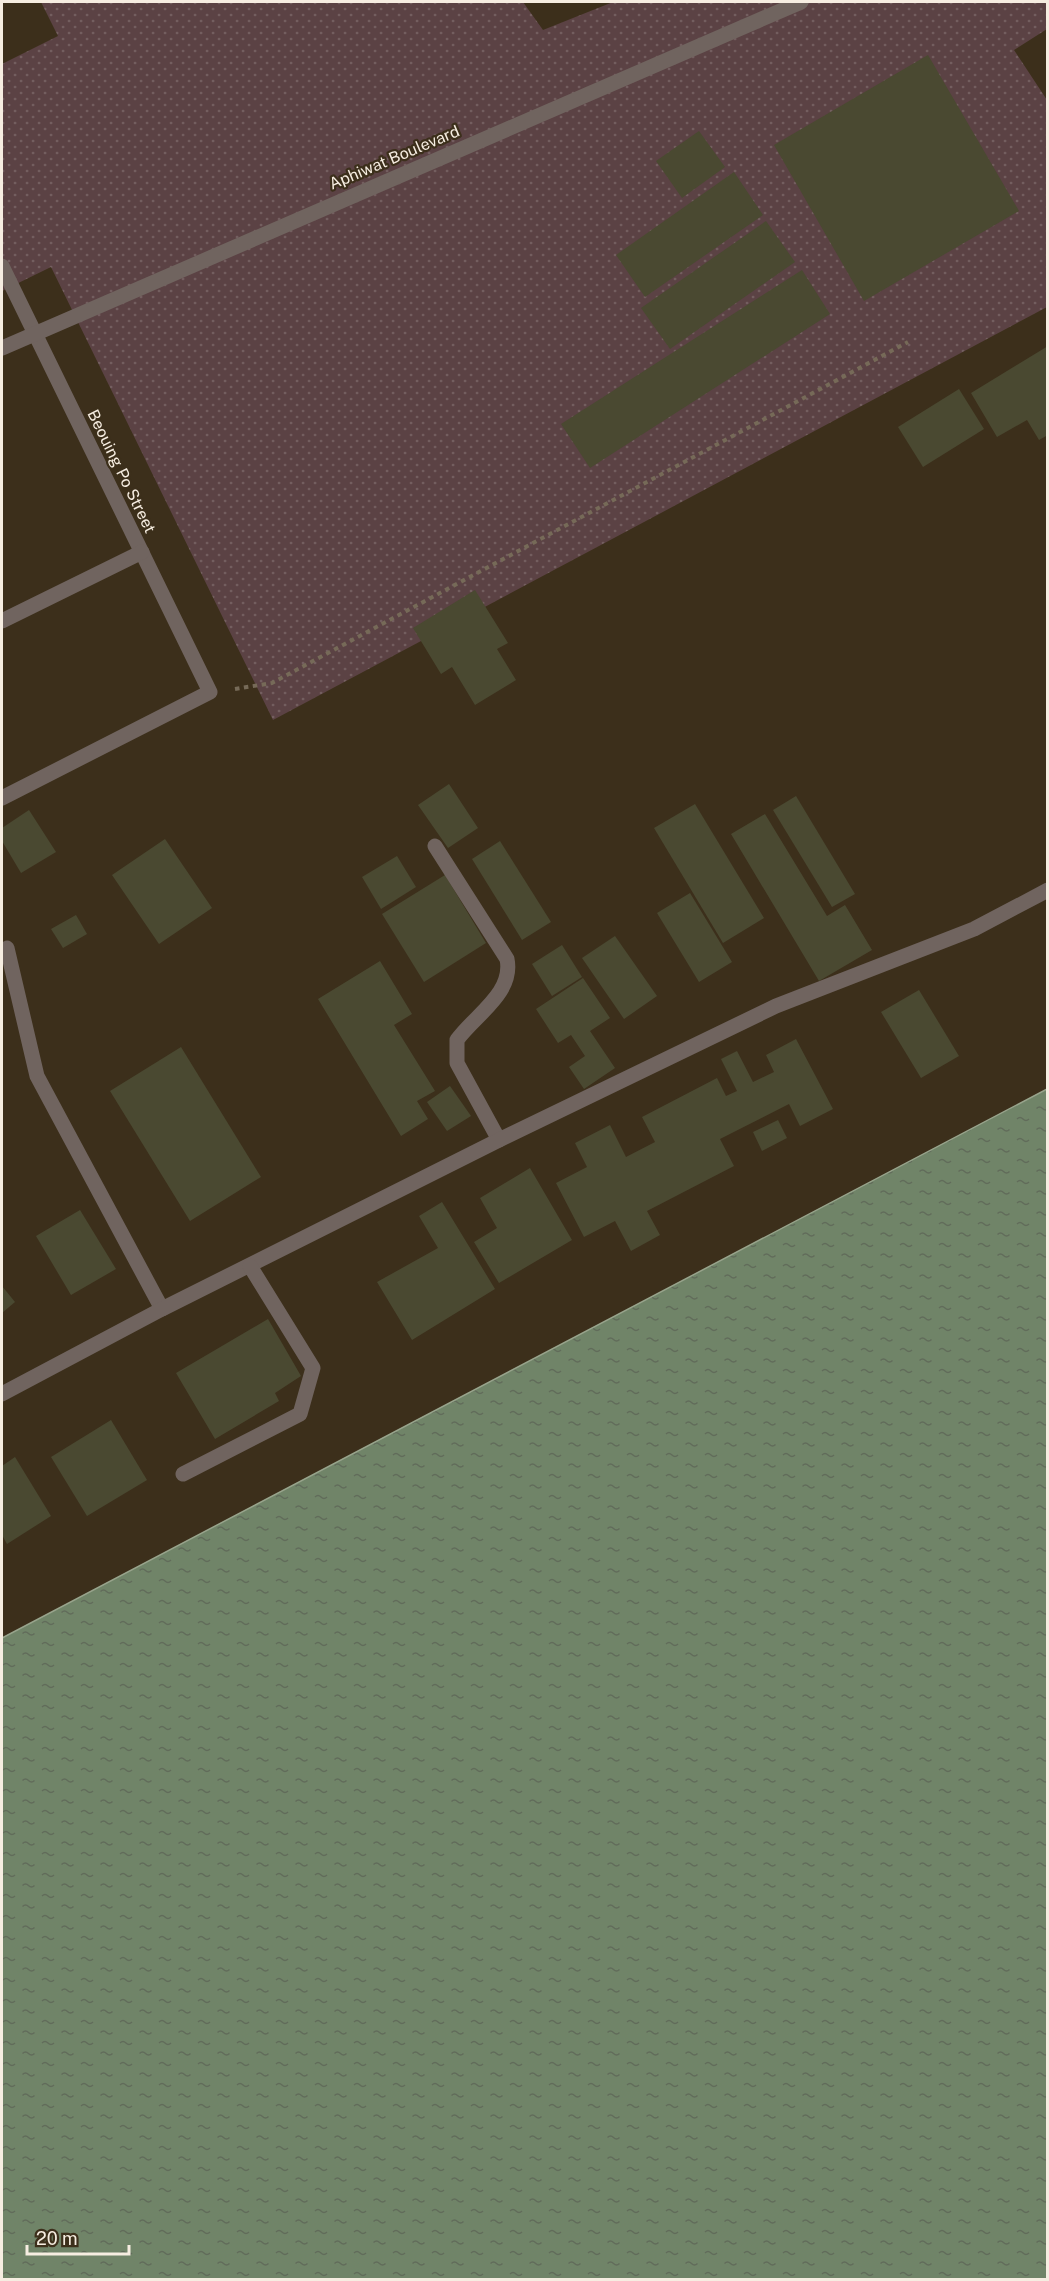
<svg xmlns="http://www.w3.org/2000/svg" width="1049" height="2281" font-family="'Public Sans',sans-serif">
	<defs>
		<pattern id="grass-dots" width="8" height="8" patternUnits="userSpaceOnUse" patternTransform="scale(1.5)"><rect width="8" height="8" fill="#5b4244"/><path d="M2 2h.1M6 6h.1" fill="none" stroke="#735e5f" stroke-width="1.8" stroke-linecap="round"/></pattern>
		<pattern id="water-ripples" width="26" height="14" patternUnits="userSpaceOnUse" patternTransform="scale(1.5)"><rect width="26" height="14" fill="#708468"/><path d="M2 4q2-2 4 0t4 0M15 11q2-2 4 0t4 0" fill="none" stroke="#616c5a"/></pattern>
	</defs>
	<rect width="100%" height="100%" fill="#3c2f1b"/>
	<path fill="url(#grass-dots)" d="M41 2H523L543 30 613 2H1047V29L1014 50 1047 100V307L273 720 51 267 2 291V64L58 36Z"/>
	<path fill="url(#water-ripples)" stroke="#98a48c" stroke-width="1.5" d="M1047 1089V2279H2V1638Z"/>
	<g fill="#4a4931">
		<path d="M928 55 1019 211 864 301 774 145Z"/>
		<path d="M699 131 725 167 682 198 656 161Z"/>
		<path d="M734 172 763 215 645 297 616 255Z"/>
		<path d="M766 221 795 262 670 349 641 308Z"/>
		<path d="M802 270 830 314 590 468 561 424Z"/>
		<path d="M1048 346V435L1039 440 1027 420 997 437 971 393Z"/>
		<path d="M959 389 984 429 923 467 898 427Z"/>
		<path d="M475 590 508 643 497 649 516 680 475 705 452 667 441 674 413 628Z"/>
		<path d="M449 784 478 828 448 848 418 805Z"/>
		<path d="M796 796 855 894 832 907 773 810Z"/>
		<path d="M695 804 764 918 723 943 654 828Z"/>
		<path d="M29 810 56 852 21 873 2 841V828Z"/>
		<path d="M765 814 827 916 845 905 872 950 819 981 731 834Z"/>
		<path d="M165 839 212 908 159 944 112 875Z"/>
		<path d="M500 841 551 922 522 940 472 859Z"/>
		<path d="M397 856 416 887 381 909 362 877Z"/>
		<path d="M445 875 486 943 424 982 382 914Z"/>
		<path d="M690 893 732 962 699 982 657 913Z"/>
		<path d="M76 915 87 934 63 948 51 929Z"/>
		<path d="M615 936 657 996 624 1019 582 958Z"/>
		<path d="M562 945 582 977 552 996 532 964Z"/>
		<path d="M380 961 412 1014 394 1025 435 1091 417 1101 428 1119 401 1136 318 999Z"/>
		<path d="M583 978 610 1018 590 1031 615 1068 584 1089 569 1067 585 1056 571 1035 558 1043 536 1009Z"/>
		<path d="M919 990 959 1056 921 1078 881 1012Z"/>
		<path d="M796 1039 833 1109 800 1126 789 1104 720 1139 734 1166 647 1211 660 1235 631 1251 615 1221 584 1237 556 1183 587 1167 575 1143 610 1125 626 1157 655 1142 642 1117 717 1078 726 1096 737 1091 721 1059 737 1051 753 1082 774 1072 766 1055Z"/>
		<path d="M181 1047 261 1177 190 1221 110 1091Z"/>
		<path d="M450 1086 471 1116 447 1131 427 1102Z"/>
		<path d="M778 1120 787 1138 762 1151 753 1132Z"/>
		<path d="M530 1168 572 1240 499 1283 474 1242 497 1228 480 1198Z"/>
		<path d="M442 1202 495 1289 412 1340 377 1282 438 1248 419 1216Z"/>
		<path d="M80 1210 116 1269 71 1295 36 1236Z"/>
		<path d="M2 1286 15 1302 2 1313Z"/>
		<path d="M268 1319 301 1376 275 1393 279 1401 215 1439 176 1373Z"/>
		<path d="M111 1420 147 1480 87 1516 51 1457Z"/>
		<path d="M15 1457 51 1516 7 1544 2 1535V1466Z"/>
	</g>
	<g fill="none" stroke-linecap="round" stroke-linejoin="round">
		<path stroke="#766a58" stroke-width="4" stroke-dasharray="4.5 4.5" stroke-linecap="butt" d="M235 689 272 683 908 342"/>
		<g stroke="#70645f" stroke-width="15">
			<path d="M2 266 210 692 2 798"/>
			<path d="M2 348 801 2"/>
			<path d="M2 621 142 552"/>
			<path d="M435 846 507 959C514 993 475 1015 457 1040V1063L499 1140"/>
			<path d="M7 948 37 1076 162 1309"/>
			<path d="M2 1394 162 1309 499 1140 776 1006 974 929 1048 890"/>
			<path d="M183 1474 300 1414 313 1368 250 1266"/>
		</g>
	</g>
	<g text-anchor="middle" stroke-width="4.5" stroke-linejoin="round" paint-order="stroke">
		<g font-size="16" fill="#f6ede1" stroke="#3c2f1b">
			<text transform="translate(394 157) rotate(-23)" y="6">Aphiwat Boulevard</text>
			<text transform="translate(122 471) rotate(64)" y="6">Beouing Po Street</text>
		</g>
	</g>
	<rect width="1049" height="2281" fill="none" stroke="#f6ede1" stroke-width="6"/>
	<path d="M27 2245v9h102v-9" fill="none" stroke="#f6ede1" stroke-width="3"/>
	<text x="36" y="2245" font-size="18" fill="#f6ede1" stroke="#3c2f1b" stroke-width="4.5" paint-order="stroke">20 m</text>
</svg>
